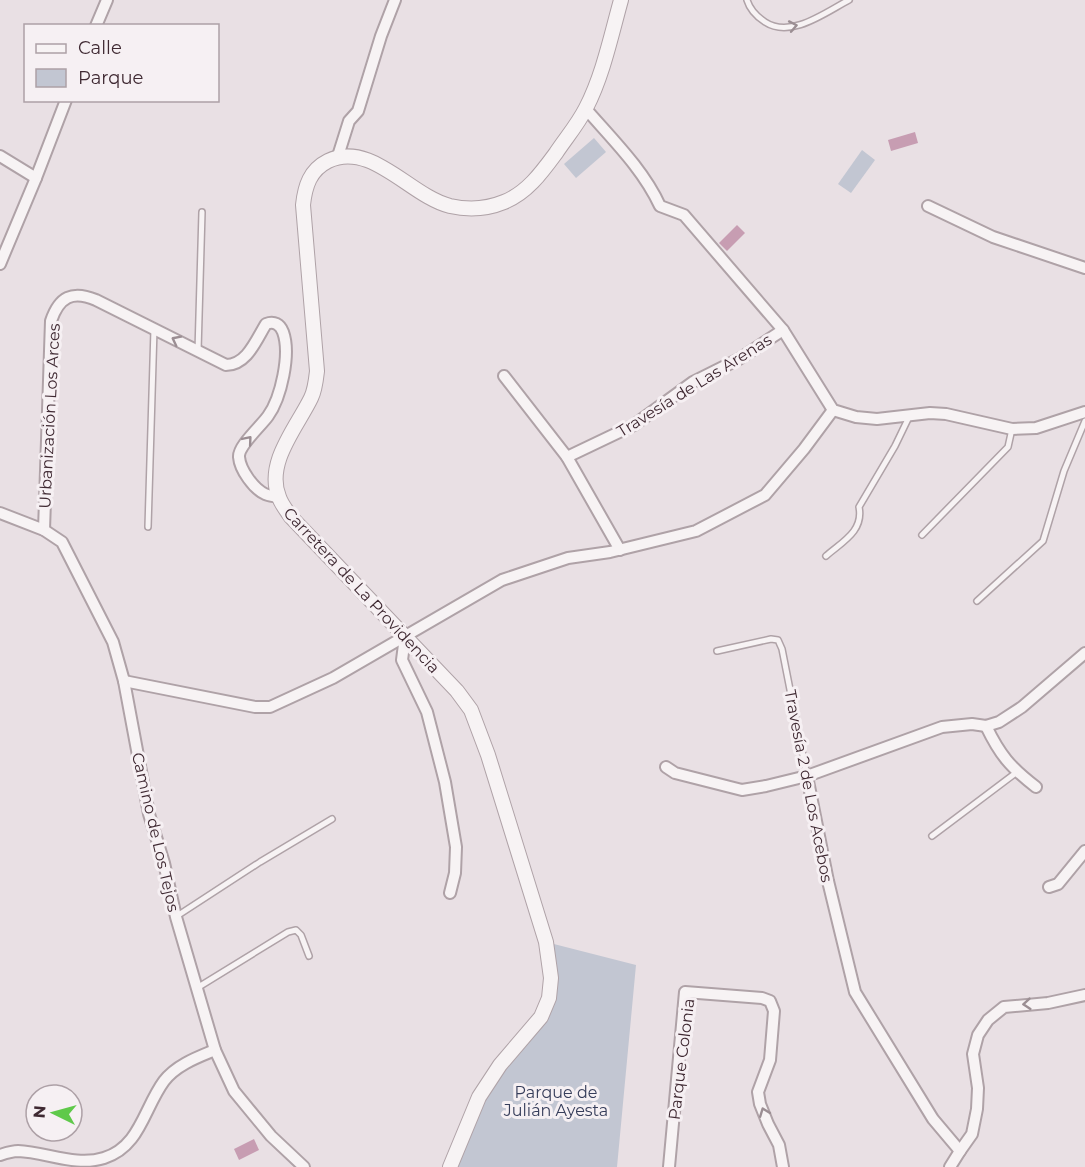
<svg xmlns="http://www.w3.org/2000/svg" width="1085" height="1167" font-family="Montserrat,sans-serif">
	<rect width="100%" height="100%" fill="#e9e0e4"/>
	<g fill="#c2c6d2">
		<path d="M594 138 606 152 576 178 564 164Z"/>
		<path d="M862 150 875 160 851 193 838 184Z"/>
		<path d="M546 942 636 965 617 1167H450L479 1097 549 998Z"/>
	</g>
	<g fill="#c79db2">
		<path d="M915 132 918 143 891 151 888 140Z"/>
		<path d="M737 225 745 233 727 251 719 243Z"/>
		<path d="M254 1139 259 1150 239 1160 234 1149Z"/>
	</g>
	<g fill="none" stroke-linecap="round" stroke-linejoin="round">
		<defs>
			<g id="service">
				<path d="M747 0C750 10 756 16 765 22 791 39 826 12 849 0"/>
				<path d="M198 351 202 212"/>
				<path d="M148 527 154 329"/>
				<path d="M922 535 1008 447 1012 429"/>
				<path d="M826 556C842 542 864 531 859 507L895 446 909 417"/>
				<path d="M977 601 1043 541 1064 471 1085 421"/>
				<path d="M717 651 771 639 778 640 782 649 807 776"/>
				<path d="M932 836 1017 772"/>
				<path d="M177 916 260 862 332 819"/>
				<path d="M197 988 288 932 296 930 301 935 309 956"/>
			</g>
			<g id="minor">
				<path d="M96 26 107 0"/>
				<path d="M586 109C612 139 643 169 660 206L684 215 783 330 833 410 856 417 877 419 930 413 946 414 1012 429 1036 428 1085 412"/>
				<path d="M0 156 36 178"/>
				<path d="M338 156 349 121 358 111 381 36 395 0"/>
				<path d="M928 206 993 237 1085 268"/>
				<path d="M0 264 36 178 66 100"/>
				<path d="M504 376 567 457 634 425 693 382 739 359 783 330"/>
				<path d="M567 457 620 550"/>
				<path d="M0 513 44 530 62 542 113 642 124 681 149 814 164 863 176 917 215 1050 234 1091 271 1136 304 1167"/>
				<path d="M44 530 51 321C59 297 72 290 96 300L226 365C247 365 256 340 266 324 274 321 280 324 283 332 291 354 281 398 268 416 261 426 238 446 239 457 240 470 254 489 265 494 269 496 274 496 278 497"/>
				<path d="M405 637 402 660 427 712 445 782 456 847 455 873 450 893"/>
				<path d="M124 681 255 707H270L333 678 502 580 568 558 610 552 696 531 765 495 804 449 833 410"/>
				<path d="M986 726C1000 755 1010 767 1036 787"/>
				<path d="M666 767 675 773 742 790 766 786 807 776 942 727 972 724 986 726 999 722 1022 707 1085 653"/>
				<path d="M807 776 828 881 855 992 933 1119 960 1151 950 1167"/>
				<path d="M1049 887 1058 884 1085 851"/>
				<path d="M960 1151 972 1134 977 1109 978 1088 973 1054 978 1035 988 1020 1004 1007 1048 1003 1085 995"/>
				<path d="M0 1155C6 1153 12 1151 18 1151 46 1152 76 1167 104 1158 140 1147 144 1108 164 1081 176 1065 198 1057 215 1050"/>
				<path d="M669 1167 685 992 762 998 770 1001 774 1011 770 1060 758 1092 760 1104 768 1124 779 1145 783 1167"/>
			</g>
			<path id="tertiary" d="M450 1167 479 1097 500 1065 541 1017 549 998 551 978 546 942 488 755 471 710 457 691 291 517C287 511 281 504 279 497 265 463 297 427 311 398 315 390 316 380 317 371L303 205C305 186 310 170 328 161 371 140 410 196 450 206 468 210 487 209 504 202 527 193 542 172 556 153 566 138 578 124 586 108 603 75 611 36 621 0"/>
		</defs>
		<use href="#service" stroke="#afa2a7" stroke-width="8"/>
		<use href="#minor" stroke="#afa2a7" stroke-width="14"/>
		<use href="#tertiary" stroke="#afa2a7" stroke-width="16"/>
		<use href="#service" stroke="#f7f3f4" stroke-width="5"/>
		<use href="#minor" stroke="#f7f3f4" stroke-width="10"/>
		<use href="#tertiary" stroke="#f7f3f4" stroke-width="14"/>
	</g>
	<defs><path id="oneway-chevron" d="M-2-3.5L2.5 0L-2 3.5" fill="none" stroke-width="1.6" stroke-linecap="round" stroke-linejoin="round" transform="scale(1.5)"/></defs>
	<g stroke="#9b8e93">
		<use href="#oneway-chevron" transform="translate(793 26) rotate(-11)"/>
		<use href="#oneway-chevron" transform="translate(176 340) rotate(-153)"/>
		<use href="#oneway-chevron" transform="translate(248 440) rotate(-50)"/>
		<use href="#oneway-chevron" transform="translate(1027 1004) rotate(175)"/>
		<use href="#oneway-chevron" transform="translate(764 1112) rotate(-111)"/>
	</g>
	<g text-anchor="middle" stroke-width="6" stroke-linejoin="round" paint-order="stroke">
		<g font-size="16" fill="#3f2932" stroke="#f6f0f3">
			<text transform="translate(694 385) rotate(-32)" y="6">Travesía de Las Arenas</text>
			<text transform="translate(49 416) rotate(-87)" y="6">Urbanización Los Arces</text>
			<text transform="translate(362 590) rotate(47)" y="6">Carretera de La Providencia</text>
			<text transform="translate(809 786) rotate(79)" y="6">Travesía 2 de Los Acebos</text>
			<text transform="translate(156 832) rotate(77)" y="6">Camino de Los Tejos</text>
			<text transform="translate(681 1059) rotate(-83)" y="6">Parque Colonia</text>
		</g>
		<g font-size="16" fill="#373e5b" stroke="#f6f0f3">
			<text x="556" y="1098">Parque de<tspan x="556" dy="18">Julián Ayesta</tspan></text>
		</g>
	</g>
	<rect x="24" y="24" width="195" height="78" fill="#f6f0f3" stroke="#ada0a6" stroke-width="1.5"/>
	<rect x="36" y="44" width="30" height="9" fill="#f7f3f4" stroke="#ada0a6" stroke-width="1.5"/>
	<text x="78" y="54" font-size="18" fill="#3f2932">Calle</text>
	<rect x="36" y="69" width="30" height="18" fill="#c2c6d2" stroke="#ada0a6" stroke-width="1.5"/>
	<text x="78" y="84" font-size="18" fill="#3f2932">Parque</text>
	<g transform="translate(54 1113) rotate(275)"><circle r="28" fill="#f6f0f3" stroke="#ada0a6" stroke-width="1.5"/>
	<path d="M0-4.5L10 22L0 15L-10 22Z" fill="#5fc94a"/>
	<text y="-9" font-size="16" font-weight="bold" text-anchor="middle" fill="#3f2932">N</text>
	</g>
</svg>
